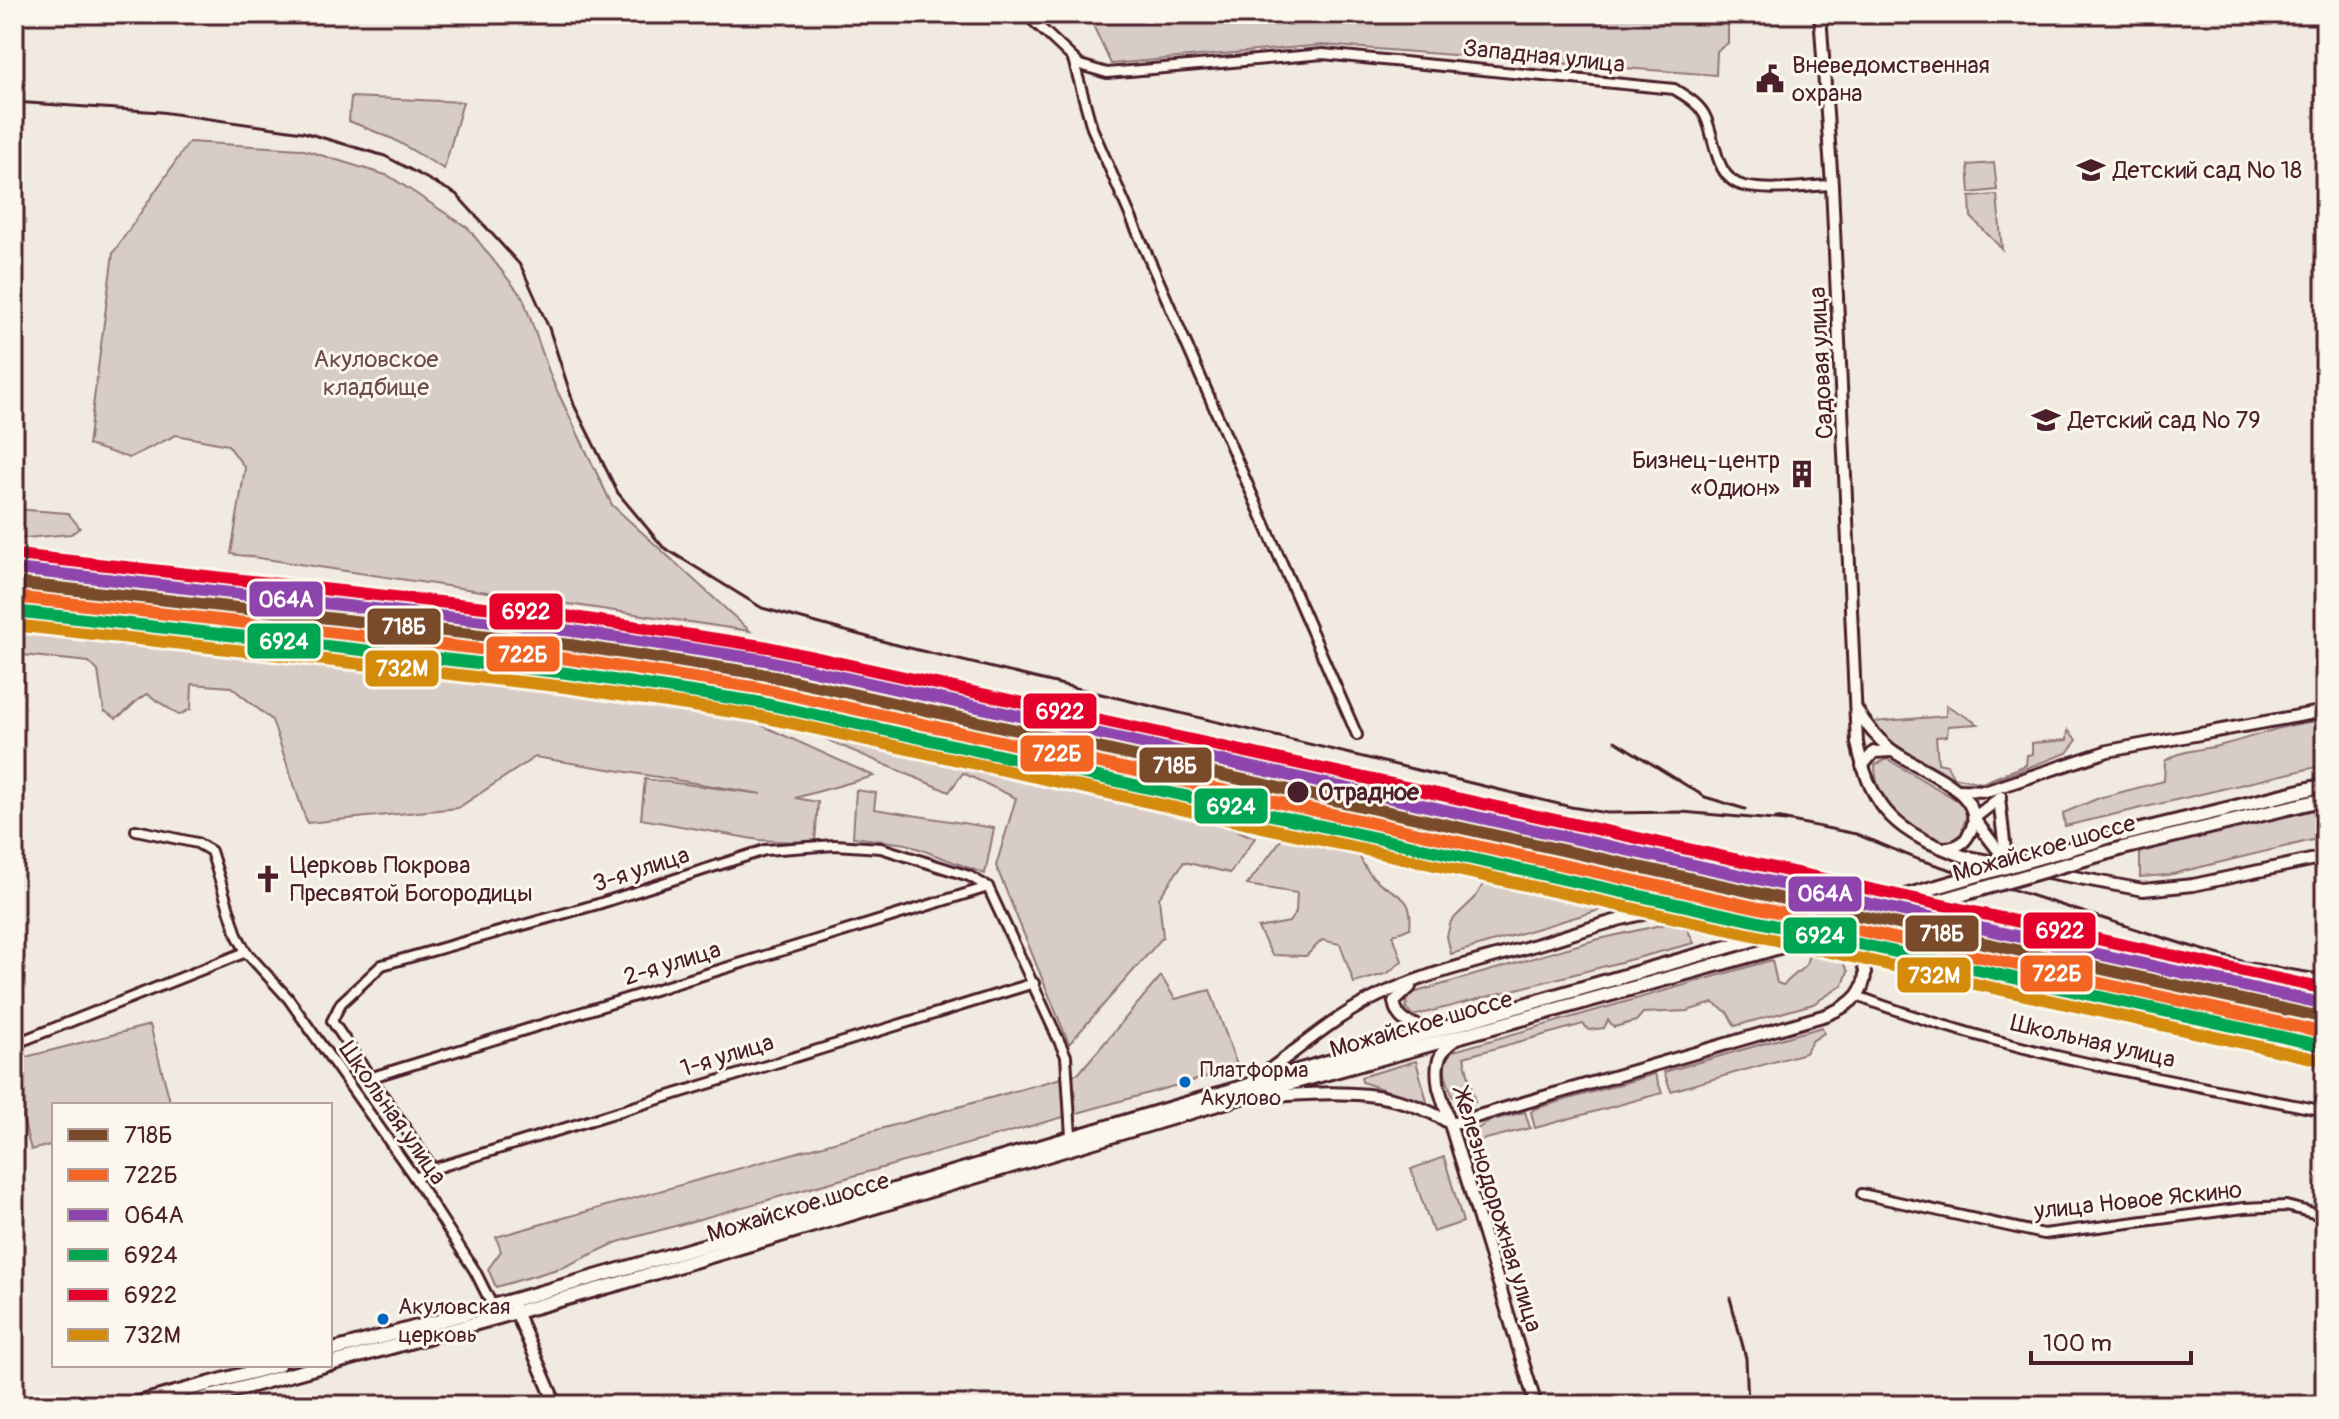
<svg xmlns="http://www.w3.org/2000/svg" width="2339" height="1419" font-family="Pangolin,sans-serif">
	<rect width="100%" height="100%" fill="#f0eae0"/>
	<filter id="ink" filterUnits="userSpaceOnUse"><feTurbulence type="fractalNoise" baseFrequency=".0125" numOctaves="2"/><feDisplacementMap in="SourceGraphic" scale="16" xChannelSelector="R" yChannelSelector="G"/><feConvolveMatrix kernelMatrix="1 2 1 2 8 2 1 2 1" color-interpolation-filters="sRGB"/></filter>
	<g filter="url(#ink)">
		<g fill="#d8ccc6" stroke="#917678" stroke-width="2">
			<path d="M1088 14H1757V20L1728 25V43L1717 51 1716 75 1323 45 1111 64Z"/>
			<path d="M351 97 463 102 444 169 393 139 349 121Z"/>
			<path d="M189 142 301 149 389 176 468 228 523 298 552 380 612 505 750 631 231 554 245 468 228 445 176 435 129 458 88 445 113 253Z"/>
			<path d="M1994 163 1997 190 1970 193 1968 165Z"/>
			<path d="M1997 195 2002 249 1971 217 1970 197Z"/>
			<path d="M14 509 68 513 80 528 71 534 14 539Z"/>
			<path d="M14 598 625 674 708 701 874 776 795 798 818 802 815 843 759 840 641 819 645 779 762 794 535 757 458 808 307 823 272 720 231 687 192 684 191 709 179 715 147 694C133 701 130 711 116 718L104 711 98 671 89 662 14 654Z"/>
			<path d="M717 674 1044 749 1255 838 1230 873 1184 862 1159 898 1163 937 1069 1044 996 866 1016 798 963 773 949 792 711 690Z"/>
			<path d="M1946 705 1978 724 1948 726 1947 736 1936 737 1938 763 1947 765 1953 777 1982 783 2026 765 2027 755 2032 754V743L2067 740 2068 730 2077 740 2067 753 1978 786H1959L1882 736 1872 722 1946 716Z"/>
			<path d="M2325 720V765L2065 826 2063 813 2099 798 2164 781 2165 761C2182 749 2206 750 2226 744 2263 734 2285 724 2325 720Z"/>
			<path d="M1887 759 1960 802 1967 814 1960 837 1948 843C1911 833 1875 807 1875 765Z"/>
			<path d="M856 790 876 793 874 809 994 828 985 874 906 844 853 837Z"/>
			<path d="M2325 806V837L2168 875 2140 877V851Z"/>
			<path d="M1284 836H1353C1357 851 1361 864 1372 876 1393 898 1414 891 1410 928L1393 935 1402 961 1388 973 1354 983 1340 944 1322 940 1306 956 1272 955 1258 928 1289 922 1296 912 1297 893 1247 885Z"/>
			<path d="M1505 860 1665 883 1671 891 1670 895 1603 909 1451 954 1447 936 1451 921 1475 898 1495 864Z"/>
			<path d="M1683 920 1694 943 1413 1016 1406 1008 1407 999 1413 993 1595 940Z"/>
			<path d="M1826 946 1836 951 1848 971 1843 985 1813 1004 1735 1026 1727 1012 1713 1003 1687 1011 1643 1013 1636 1021 1614 1027 1608 1020 1604 1028 1589 1030 1583 1024 1464 1057 1475 1102 1453 1097C1447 1082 1440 1066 1450 1052L1772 960 1777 983 1783 985 1806 965 1810 950Z"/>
			<path d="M1161 976 1175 999 1210 990 1238 1068 618 1242 564 1267 496 1287 488 1269 501 1251 496 1237 1079 1073Z"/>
			<path d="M150 1025 171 1105H54V1144L31 1150 14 1086V1060Z"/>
			<path d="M1822 1027 1824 1033 1812 1041 1805 1053 1671 1091 1664 1072Z"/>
			<path d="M1416 1061 1428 1105 1362 1082 1361 1077Z"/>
			<path d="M1655 1074 1662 1093 1535 1128 1531 1112 1534 1109Z"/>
			<path d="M1525 1112 1530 1128 1470 1143 1472 1132 1492 1120Z"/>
			<path d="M1444 1157 1463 1222 1433 1232 1411 1169Z"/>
		</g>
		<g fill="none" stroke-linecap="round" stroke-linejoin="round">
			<defs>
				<g id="minor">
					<path d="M1026 14 1080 65 1107 73 1323 54 1674 89C1687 97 1700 104 1706 118 1716 141 1715 179 1744 186 1772 192 1804 186 1832 185"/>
					<path d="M1073 59 1092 128 1357 735"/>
					<path d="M136 830 197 843 211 851 237 935 246 952 288 998 415 1178 475 1271 493 1307"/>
					<path d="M988 887 1066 1056 1071 1136"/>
					<path d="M1857 996C2007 1053 2168 1080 2325 1111"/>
					<path d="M14 1044 246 952"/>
					<path d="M369 1078 988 887"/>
					<path d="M433 1169 1034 983"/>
					<path d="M415 1178 433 1169 332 1021 341 1003 382 965 598 904 765 850 835 845 881 848 969 876 988 887"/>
					<path d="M1862 1194 2044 1234 2244 1208 2286 1206 2325 1216"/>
				</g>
				<g id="tertiary">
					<path d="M1820 14 1832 185 1857 743C1872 812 1898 833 1963 856L2143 890 2193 885 2325 857"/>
					<path d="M1857 710C1866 725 1876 737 1889 748 1912 768 1994 792 1969 834 1964 844 1955 848 1944 848"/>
					<path d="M1862 766 1874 752 1891 751"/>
					<path d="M1957 790 1987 791 2108 751 2325 711"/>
					<path d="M1999 798 2006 859"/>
					<path d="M1974 818 2001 797"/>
					<path d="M1974 819 2005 859"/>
					<path d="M1410 987 1394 1002C1398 1024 1413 1025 1433 1029"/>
					<path d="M1456 1039C1437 1052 1435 1065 1439 1088L1536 1405"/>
					<path d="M1252 1082C1290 1057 1326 1023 1366 1002 1417 975 1477 962 1532 946 1584 931 1642 908 1697 907 1734 905 1865 927 1865 974 1864 997 1844 1008 1826 1015L1451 1124C1390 1084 1324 1093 1255 1097"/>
					<path d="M514 1307 556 1405"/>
				</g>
				<g id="primary">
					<path d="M2100 840 2325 785"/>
					<path d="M2123 848 2325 799"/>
					<path d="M330 1351C797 1224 1258 1078 1724 948"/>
					<path d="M330 1364 617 1284 1238 1098 1755 954"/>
					<path d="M131 1405 278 1365"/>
					<path d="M181 1405 325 1365"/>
				</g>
			</defs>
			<use href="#minor" stroke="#4a1f2b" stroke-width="14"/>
			<use href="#tertiary" stroke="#4a1f2b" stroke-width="16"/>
			<use href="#primary" stroke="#4a1f2b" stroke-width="18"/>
			<use href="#minor" stroke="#fbf7ec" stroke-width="8"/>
			<use href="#tertiary" stroke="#fbf7ec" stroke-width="10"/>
			<use href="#primary" stroke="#fbf7ec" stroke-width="12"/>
			<g stroke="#4a1f2b" stroke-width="3">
				<path d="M14 102 161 112 303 132 385 156 456 194 521 266 549 328 574 405 618 493 663 547 762 608 893 644 1571 807 1607 813 1682 812 1786 821"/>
				<path d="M1615 741 1705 797 1745 809"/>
				<path d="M1776 818 1856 834 1917 859 2183 944 2245 962 2325 975"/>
				<path d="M1730 1298 1746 1358 1748 1405"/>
			</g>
			<defs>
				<g id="primary-bridge">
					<path d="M1724 948 2100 840"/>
					<path d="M1755 954 2123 848"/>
				</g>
			</defs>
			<use href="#primary-bridge" stroke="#4a1f2b" stroke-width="18" stroke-linecap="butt"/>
			<use href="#primary-bridge" stroke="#fbf7ec" stroke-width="12"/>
			<defs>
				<path id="rail-1" d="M14 583 571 645 762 674 2325 1018"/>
				<path id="rail-2" d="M14 597 569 659 759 688 2322 1032"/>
				<path id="rail-3" d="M16 569 573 631 765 660 2325 1004"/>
				<path id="rail-4" d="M14 611 567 673 757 702 2319 1045"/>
				<path id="rail-5" d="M17 555 574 617 768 647 2325 989"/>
				<path id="rail-6" d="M14 625 566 687 754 715 2316 1059"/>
			</defs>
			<use href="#rail-1" stroke="#fbf7ec" stroke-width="18"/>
			<use href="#rail-2" stroke="#fbf7ec" stroke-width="18"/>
			<use href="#rail-3" stroke="#fbf7ec" stroke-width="18"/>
			<use href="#rail-4" stroke="#fbf7ec" stroke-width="18"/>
			<use href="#rail-5" stroke="#fbf7ec" stroke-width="18"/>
			<use href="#rail-6" stroke="#fbf7ec" stroke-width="18"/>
			<use href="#rail-1" stroke="#7a4b2a" stroke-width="12"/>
			<use href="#rail-2" stroke="#f26522" stroke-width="12"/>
			<use href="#rail-3" stroke="#8e44ad" stroke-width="12"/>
			<use href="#rail-4" stroke="#00a651" stroke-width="12"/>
			<use href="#rail-5" stroke="#e4002b" stroke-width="12"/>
			<use href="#rail-6" stroke="#d48b09" stroke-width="12"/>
		</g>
	</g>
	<defs>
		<symbol id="civic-bare" viewBox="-9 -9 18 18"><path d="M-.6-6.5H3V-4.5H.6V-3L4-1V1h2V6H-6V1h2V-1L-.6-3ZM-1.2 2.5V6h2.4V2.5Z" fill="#4a1f2b" stroke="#fbf7ec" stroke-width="2.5" paint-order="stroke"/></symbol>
		<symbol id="school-bare" viewBox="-9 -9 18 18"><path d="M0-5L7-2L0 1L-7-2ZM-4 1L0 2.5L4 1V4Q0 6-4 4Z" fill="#4a1f2b" stroke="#fbf7ec" stroke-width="2.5" paint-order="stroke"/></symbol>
		<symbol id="building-bare" viewBox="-9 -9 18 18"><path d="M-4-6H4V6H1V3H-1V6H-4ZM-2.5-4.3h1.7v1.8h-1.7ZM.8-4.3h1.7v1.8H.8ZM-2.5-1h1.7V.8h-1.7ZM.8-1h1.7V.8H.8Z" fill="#4a1f2b" stroke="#fbf7ec" stroke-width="2.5" paint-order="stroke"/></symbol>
		<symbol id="church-bare" viewBox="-9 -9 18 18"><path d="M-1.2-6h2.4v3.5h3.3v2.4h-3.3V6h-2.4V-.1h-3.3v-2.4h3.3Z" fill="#4a1f2b" stroke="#fbf7ec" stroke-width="2.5" paint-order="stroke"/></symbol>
	</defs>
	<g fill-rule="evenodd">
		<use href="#civic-bare" x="1750" y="59" width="40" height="40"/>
		<use href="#school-bare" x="2071" y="150" width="40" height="40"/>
		<use href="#school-bare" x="2026" y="400" width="40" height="40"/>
		<use href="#building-bare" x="1782" y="454" width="40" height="40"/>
		<use href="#church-bare" x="248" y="859" width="40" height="40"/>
	</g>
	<circle fill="#4a1f2b" stroke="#fbf7ec" stroke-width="3" cx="1298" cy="792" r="12"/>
	<g fill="#0065bd" stroke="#fbf7ec" stroke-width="3">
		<circle cx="1185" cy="1082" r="7"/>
		<circle cx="383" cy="1319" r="7"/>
	</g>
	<g text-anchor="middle" stroke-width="6" stroke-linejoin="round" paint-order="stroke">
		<g font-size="22" fill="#4a1f2b" stroke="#fbf7ec" text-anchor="start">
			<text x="1200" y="1077">Платформа<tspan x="1200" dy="28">Акулово</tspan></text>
			<text x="398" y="1314">Акуловская<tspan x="398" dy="28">церковь</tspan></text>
		</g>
		<g font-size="24" fill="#4a1f2b" stroke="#fbf7ec">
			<text transform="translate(1544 56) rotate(6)" y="8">Западная улица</text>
			<text transform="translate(1821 363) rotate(-93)" y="8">Садовая улица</text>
			<text transform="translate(2044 848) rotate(-16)" y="8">Можайское шоссе</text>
			<text transform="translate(641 869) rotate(-18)" y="8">3-я улица</text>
			<text transform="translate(672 963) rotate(-17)" y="8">2-я улица</text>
			<text transform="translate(1421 1024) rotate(-16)" y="8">Можайское шоссе</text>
			<text transform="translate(2093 1041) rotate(13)" y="8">Школьная улица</text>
			<text transform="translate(727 1055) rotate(-17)" y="8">1-я улица</text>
			<text transform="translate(393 1113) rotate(55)" y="8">Школьная улица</text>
			<text transform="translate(2138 1200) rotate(-6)" y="8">улица Новое Яскино</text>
			<text transform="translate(798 1207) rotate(-17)" y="8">Можайское шоссе</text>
			<text transform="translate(1498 1210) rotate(73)" y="8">Железнодорожная улица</text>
		</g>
		<g font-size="24" fill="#4a1f2b" stroke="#fbf7ec" text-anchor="start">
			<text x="1792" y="73">Вневедомственная<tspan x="1792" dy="28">охрана</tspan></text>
			<text x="2113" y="178">Детский сад № 18</text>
			<text x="2068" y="428">Детский сад № 79</text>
			<text x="1780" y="468" text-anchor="end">Бизнец-центр<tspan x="1780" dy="28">«Одион»</tspan></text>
			<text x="290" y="873">Церковь Покрова<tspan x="290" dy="28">Пресвятой Богородицы</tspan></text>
		</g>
		<g font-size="24" fill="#6e4a52" stroke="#fbf7ec">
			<text x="376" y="367">Акуловское<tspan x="376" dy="28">кладбище</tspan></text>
		</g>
		<g font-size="24" font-weight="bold" fill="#4a1f2b" stroke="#fbf7ec" text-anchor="start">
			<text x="1318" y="800">Отрадное</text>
		</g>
	</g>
	<g stroke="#fbf7ec" stroke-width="3">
		<rect x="248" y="580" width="76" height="38" rx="8" fill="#8e44ad"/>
		<rect x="488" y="592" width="76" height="39" rx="8" fill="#e4002b"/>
		<rect x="366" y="607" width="76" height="39" rx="8" fill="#7a4b2a"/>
		<rect x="246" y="622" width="76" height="38" rx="8" fill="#00a651"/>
		<rect x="485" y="635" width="76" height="38" rx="8" fill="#f26522"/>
		<rect x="364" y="649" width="76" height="39" rx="8" fill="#d48b09"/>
		<rect x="1022" y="692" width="76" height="38" rx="8" fill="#e4002b"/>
		<rect x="1019" y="734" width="76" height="39" rx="8" fill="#f26522"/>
		<rect x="1138" y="746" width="75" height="38" rx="8" fill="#7a4b2a"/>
		<rect x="1193" y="787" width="76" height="38" rx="8" fill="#00a651"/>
		<rect x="1787" y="875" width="76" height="38" rx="8" fill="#8e44ad"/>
		<rect x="2022" y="911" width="75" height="39" rx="8" fill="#e4002b"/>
		<rect x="1904" y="914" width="76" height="39" rx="8" fill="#7a4b2a"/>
		<rect x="1782" y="916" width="76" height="39" rx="8" fill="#00a651"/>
		<rect x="2019" y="954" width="75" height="39" rx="8" fill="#f26522"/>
		<rect x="1896" y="956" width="76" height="38" rx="8" fill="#d48b09"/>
	</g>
	<g font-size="22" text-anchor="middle" font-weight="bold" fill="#fff">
		<text x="286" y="607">064А</text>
		<text x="526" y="619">6922</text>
		<text x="404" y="634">718Б</text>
		<text x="284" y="649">6924</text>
		<text x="523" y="662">722Б</text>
		<text x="402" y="676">732М</text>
		<text x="1060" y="719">6922</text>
		<text x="1057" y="761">722Б</text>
		<text x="1175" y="773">718Б</text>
		<text x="1231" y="814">6924</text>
		<text x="1825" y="901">064А</text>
		<text x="2060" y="938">6922</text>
		<text x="1942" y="941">718Б</text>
		<text x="1820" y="943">6924</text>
		<text x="2057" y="981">722Б</text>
		<text x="1934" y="983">732М</text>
	</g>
	<rect width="2339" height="1419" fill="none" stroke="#fbf7ec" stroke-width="48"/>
	<rect x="24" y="24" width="2291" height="1371" fill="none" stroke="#4a1f2b" stroke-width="3" filter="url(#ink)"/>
	<rect x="52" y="1103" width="280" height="264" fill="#fbf7ec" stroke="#b4a19f" stroke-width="2"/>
	<rect x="68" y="1129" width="40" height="12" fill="#7a4b2a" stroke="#b4a19f" stroke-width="2"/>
	<text x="124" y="1143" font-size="24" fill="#4a1f2b">718Б</text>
	<rect x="68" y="1169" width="40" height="12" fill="#f26522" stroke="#b4a19f" stroke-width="2"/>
	<text x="124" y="1183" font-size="24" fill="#4a1f2b">722Б</text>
	<rect x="68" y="1209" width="40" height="12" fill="#8e44ad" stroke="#b4a19f" stroke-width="2"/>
	<text x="124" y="1223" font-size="24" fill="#4a1f2b">064А</text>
	<rect x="68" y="1249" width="40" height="12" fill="#00a651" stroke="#b4a19f" stroke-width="2"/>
	<text x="124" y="1263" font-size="24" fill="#4a1f2b">6924</text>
	<rect x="68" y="1289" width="40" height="12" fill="#e4002b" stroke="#b4a19f" stroke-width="2"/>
	<text x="124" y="1303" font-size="24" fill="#4a1f2b">6922</text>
	<rect x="68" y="1329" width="40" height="12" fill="#d48b09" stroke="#b4a19f" stroke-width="2"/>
	<text x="124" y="1343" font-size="24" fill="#4a1f2b">732М</text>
	<path d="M2031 1351v12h160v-12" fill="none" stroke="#4a1f2b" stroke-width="4"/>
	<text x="2043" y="1351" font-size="24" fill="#4a1f2b" stroke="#fbf7ec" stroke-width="6" paint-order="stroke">100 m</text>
</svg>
